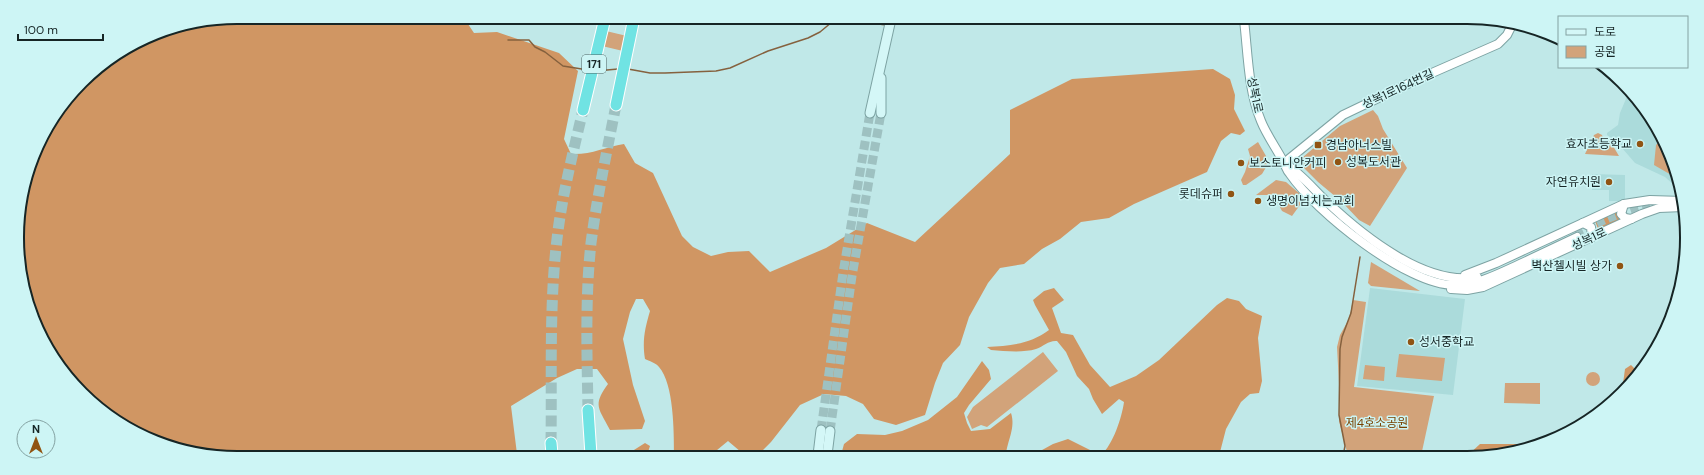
<svg xmlns="http://www.w3.org/2000/svg" width="1704" height="475" font-family="'DM Sans','Noto Sans KR',sans-serif">
	<rect width="100%" height="100%" fill="#c0e8e8"/>
	<g fill="#abdbdb">
		<path d="M1628 94 1650 115 1682 193H1679L1674 185 1665 177 1635 163 1616 141 1607 135V133L1618 125 1620 113Z"/>
		<path d="M1592 174 1625 175V201H1609V190H1592Z"/>
		<path d="M1370 288 1465 299 1453 395 1357 386Z"/>
	</g>
	<g fill="#d2a37a">
		<path d="M606 31 627 36 623 51 602 46Z"/>
		<path d="M1373 110 1378 116 1383 129 1407 168 1370 226 1359 220 1342 202 1318 182 1302 166 1303 157 1340 126Z"/>
		<path d="M1598 133 1602 135 1603 138 1610 141 1619 156 1585 154 1594 135Z"/>
		<path d="M1258 142 1266 156 1268 164 1262 174 1246 185H1243L1241 180 1245 172 1250 156 1248 149Z"/>
		<path d="M1659 142H1661L1675 175 1673 176 1654 165 1656 145Z"/>
		<path d="M1276 180 1286 182 1300 194V205L1292 216 1282 211 1275 198 1272 200 1270 195H1256Z"/>
		<path d="M1371 262 1420 291 1371 286 1368 283Z"/>
		<path d="M1353 300 1366 302 1354 387 1434 396 1421 456H1350L1347 452 1339 421 1340 403 1337 347 1340 335 1349 319Z"/>
		<path d="M1043 352 1058 371 987 427 981 425 972 429 967 417 973 407Z"/>
		<path d="M1399 354 1445 358 1442 381 1396 377Z"/>
		<path d="M1365 365 1385 367 1384 381 1363 379Z"/>
		<circle cx="1593" cy="379" r="7"/>
		<path d="M1505 383H1540V404L1504 403Z"/>
	</g>
	<g fill="#d09663">
		<path d="M238 17 464 18 474 33 497 32 559 53 578 71 564 139 571 154C591 155 605 147 624 144L635 163 653 173 682 236 693 247 711 256 728 252 749 251 770 272 826 248 867 223 915 242 1010 154V110L1072 79 1213 69 1230 79 1235 95 1234 109 1245 131 1240 135 1231 133 1221 141 1207 172 1134 204 1109 218 1081 222 1060 239 1042 249 1024 264 1000 268 988 283 969 317 960 345 943 363 935 383 925 415 896 425 874 419 863 404 846 396 824 394 800 405 771 442 758 455H741V452L728 441 711 455H674C674 432 674 384 659 367 656 363 649 361 645 359 642 341 645 328 650 311L643 299H636L630 312 623 339 633 385 645 421 642 429 610 430C599 408 592 406 608 384L597 369H577L557 378 511 406 517 454H195L127 428 62 372 25 295 17 223 40 140 92 72 153 34Z"/>
		<path d="M1621 207 1623 220 1599 231 1595 221Z"/>
		<path d="M1054 288 1064 300 1052 308 1061 333 1073 335 1090 365 1110 387 1136 376 1159 360 1217 305 1227 298 1239 301 1246 309 1262 316 1258 338 1262 381 1259 393 1250 394 1241 402 1226 429 1219 456 1101 455C1113 445 1122 417 1124 402L1119 399 1102 414 1093 399 1089 389 1077 376 1066 352 1057 341C1049 340 1044 346 1036 349 1023 353 1005 351 991 350L987 347C1010 346 1030 344 1049 330L1035 305 1033 300 1044 291Z"/>
		<path d="M982 361 989 370 991 379 969 405 964 413 967 423 971 431 990 429 1011 413C1016 428 1007 441 1006 455H841L844 444 857 434 885 435 902 431 928 420 957 397Z"/>
		<path d="M1631 365 1638 372 1622 391 1625 369Z"/>
		<path d="M1068 439 1100 455H1033L1053 444Z"/>
		<path d="M645 443 650 446 648 452 649 455H626Z"/>
		<path d="M1480 444H1537L1495 456H1467Z"/>
	</g>
	<g fill="none" stroke-linecap="round" stroke-linejoin="round">
		<g stroke="#85613e" stroke-width="1.5">
			<path d="M508 40H529L535 47 545 52 563 66 588 70"/>
			<path d="M628 69 650 73H665L716 71 730 68 768 51 808 38 820 32 832 22 842 19 886 25"/>
			<path d="M596 71 618 69"/>
			<path d="M1343 456 1345 446 1339 415 1340 349 1342 337 1351 313 1360 257"/>
		</g>
		<path stroke="#9ec1c1" stroke-width="8" stroke-dasharray="8 4" stroke-linecap="butt" d="M1575 233C1604 221 1632 206 1664 203"/>
		<g stroke="#9ec1c1" stroke-width="9" stroke-dasharray="9 4.5" stroke-linecap="butt">
			<path d="M821 430 843 273 870 113"/>
			<path d="M830 431 852 276 881 113"/>
		</g>
		<g stroke="#9ec1c1" stroke-width="11" stroke-dasharray="11 5.5" stroke-linecap="butt">
			<path d="M588 410C587 355 585 298 591 243 597 197 607 151 616 105"/>
			<path d="M551 443C552 375 549 306 557 239 562 195 573 153 583 110"/>
		</g>
		<defs>
			<g id="tertiary">
				<path d="M1244 20C1248 54 1248 90 1261 121 1267 136 1277 149 1284 163 1286 167 1287 171 1290 174 1316 212 1407 285 1454 285 1478 285 1498 274 1520 264 1539 255 1558 246 1577 237"/>
				<path d="M1284 163C1301 173 1313 189 1327 202 1362 235 1426 287 1477 277"/>
				<path d="M1284 163 1343 115 1416 80 1498 44 1507 35 1513 23"/>
				<path d="M1624 204 1621 214 1625 218 1631 219"/>
				<path d="M1583 223 1591 227 1592 237"/>
				<path d="M1465 275 1496 263 1624 204 1650 200 1683 201"/>
				<path d="M1451 289 1467 290 1483 287 1642 214 1659 208 1683 207"/>
			</g>
			<g id="secondary">
				<path d="M870 113 891 19"/>
				<path d="M881 113V78"/>
				<path d="M818 455 821 430"/>
				<path d="M827 455 830 431"/>
			</g>
			<g id="motorway">
				<path d="M616 105 634 18"/>
				<path d="M583 110 605 18"/>
				<path d="M588 410 591 455"/>
				<path d="M551 443 552 454"/>
			</g>
		</defs>
		<use href="#tertiary" stroke="#7da3a3" stroke-width="10"/>
		<use href="#secondary" stroke="#7da3a3" stroke-width="11"/>
		<use href="#motorway" stroke="#fff" stroke-width="13"/>
		<use href="#tertiary" stroke="#fff" stroke-width="8"/>
		<use href="#secondary" stroke="#d4f7f7" stroke-width="9"/>
		<use href="#motorway" stroke="#70e3e3" stroke-width="11"/>
	</g>
	<g fill="#905413" stroke="#cdf5f5" stroke-width="1.5">
		<circle cx="1640" cy="144" r="4"/>
		<rect x="1314" y="141" width="8" height="8" rx="2"/>
		<circle cx="1338" cy="162" r="4"/>
		<circle cx="1241" cy="163" r="4"/>
		<circle cx="1609" cy="182" r="4"/>
		<circle cx="1231" cy="194" r="4"/>
		<circle cx="1258" cy="201" r="4"/>
		<circle cx="1620" cy="266" r="4"/>
		<circle cx="1411" cy="342" r="4"/>
	</g>
	<g text-anchor="middle" stroke-width="3" stroke-linejoin="round" paint-order="stroke">
		<rect fill="#cdf5f5" stroke="#4d6363" stroke-width="1" x="582" y="55" width="24" height="18" rx="3"/>
		<g font-size="11" font-weight="bold" fill="#162525">
			<text x="594" y="68">171</text>
		</g>
		<g font-size="12" fill="#162525" stroke="#cdf5f5">
			<text transform="translate(1398 89) rotate(-25)" y="4">성복1로164번길</text>
			<text transform="translate(1255 95) rotate(78)" y="4">성복1로</text>
			<text transform="translate(1589 239) rotate(-25)" y="4">성복1로</text>
		</g>
		<g font-size="12" fill="#162525" stroke="#cdf5f5" text-anchor="start">
			<text x="1632" y="148" text-anchor="end">효자초등학교</text>
			<text x="1326" y="149">경남아너스빌</text>
			<text x="1346" y="166">성복도서관</text>
			<text x="1249" y="167">보스토니안커피</text>
			<text x="1601" y="186" text-anchor="end">자연유치원</text>
			<text x="1223" y="198" text-anchor="end">롯데슈퍼</text>
			<text x="1266" y="205">생명이넘치는교회</text>
			<text x="1612" y="270" text-anchor="end">벽산첼시빌 상가</text>
			<text x="1419" y="346">성서중학교</text>
		</g>
		<g font-size="12" fill="#794200" stroke="#cdf5f5">
			<text x="1377" y="427">제4호소공원</text>
		</g>
	</g>
	<path d="M0 0H1704V475H0ZM237 24H1467A213 213 0 0 1 1680 237V238A213 213 0 0 1 1467 451H237A213 213 0 0 1 24 238V237A213 213 0 0 1 237 24Z" fill="#cdf5f5" fill-rule="evenodd"/>
	<path fill="none" stroke="#162525" stroke-width="2" d="M237 24H1467A213 213 0 0 1 1680 237V238A213 213 0 0 1 1467 451H237A213 213 0 0 1 24 238V237A213 213 0 0 1 237 24Z"/>
	<rect x="1558" y="16" width="130" height="52" fill="#cdf5f5" stroke="#84a2a2"/>
	<rect x="1566" y="29" width="20" height="6" fill="#d4f7f7" stroke="#84a2a2"/>
	<text x="1594" y="36" font-size="12" fill="#162525">도로</text>
	<rect x="1566" y="46" width="20" height="12" fill="#d2a37a" stroke="#84a2a2"/>
	<text x="1594" y="56" font-size="12" fill="#162525">공원</text>
	<g transform="translate(36 439)"><circle r="19" fill="#cdf5f5" stroke="#84a2a2"/>
	<path d="M0-3L7 15L0 10L-7 15Z" fill="#905413"/>
	<text y="-6" font-size="11" font-weight="bold" text-anchor="middle" fill="#162525">N</text>
	</g>
	<path d="M18 34v6h85v-6" fill="none" stroke="#162525" stroke-width="2"/>
	<text x="24" y="34" font-size="12" fill="#162525" stroke="#cdf5f5" stroke-width="3" paint-order="stroke">100 m</text>
</svg>
